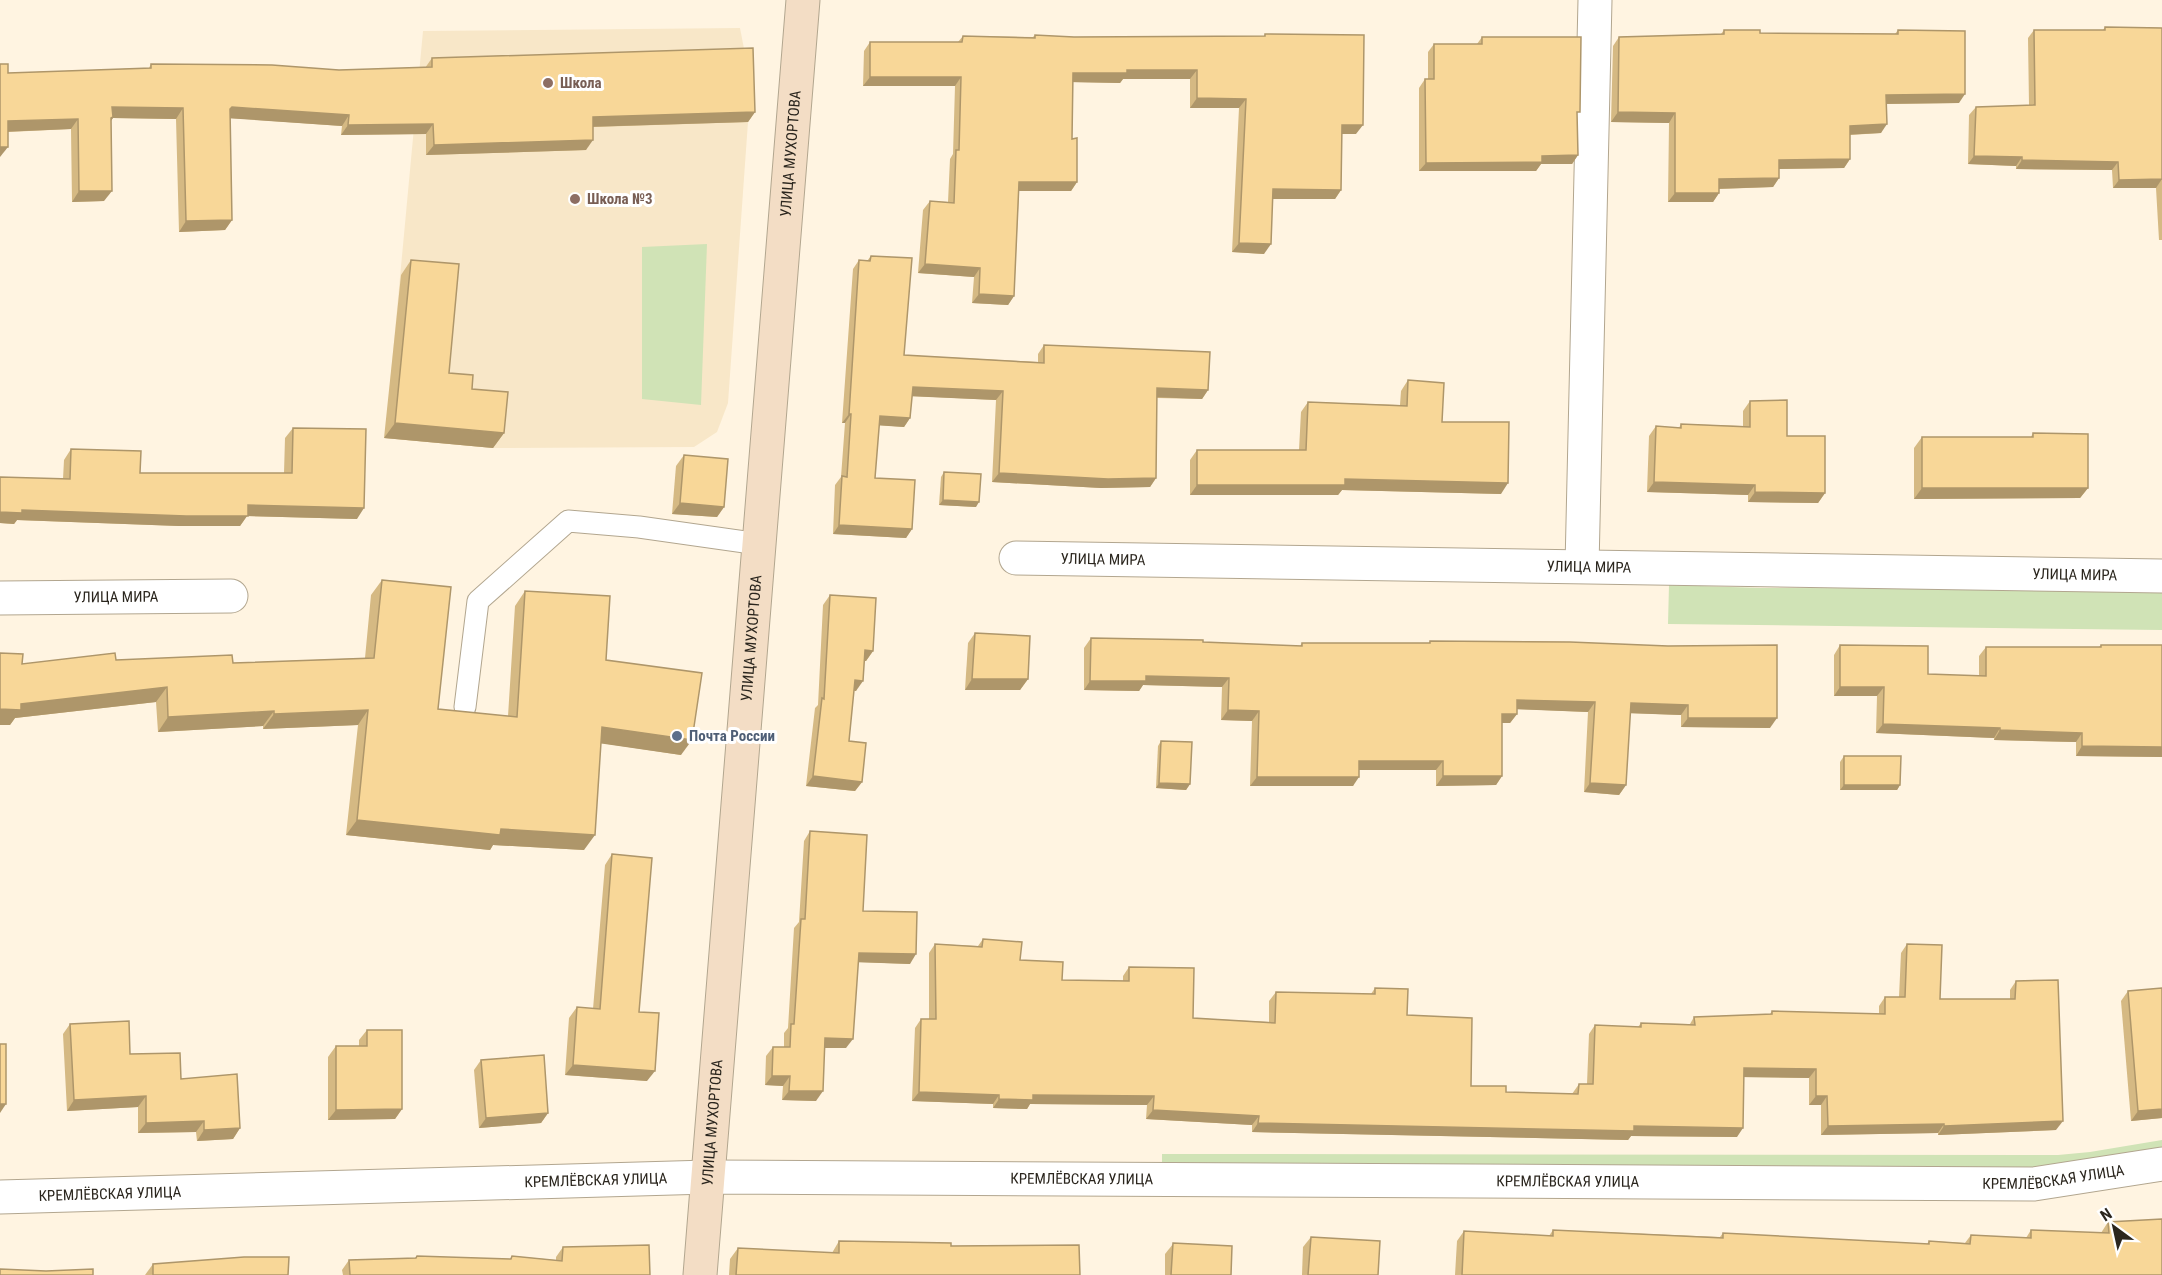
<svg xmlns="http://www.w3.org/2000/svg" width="2162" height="1275" font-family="'Roboto Condensed',sans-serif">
	<rect width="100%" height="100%" fill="#fff4e1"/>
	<path fill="#f8e7c8" d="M740 28 746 59 748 122 728 403 717 432 694 447 493 448 385 438 423 31Z"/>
	<g fill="#d0e3b6">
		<path d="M707 244 701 405 642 399V247Z"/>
		<path d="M1669 585 1761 588 2162 589V630L1668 624Z"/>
		<path d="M2162 1140V1161L2027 1173 1162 1163V1154L2058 1155 2090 1152Z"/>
	</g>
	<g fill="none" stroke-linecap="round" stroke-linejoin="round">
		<defs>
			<path id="lane" d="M465 707 478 601 568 521 639 527 759 544"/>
			<g id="street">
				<path id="s1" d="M1016 558 2162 576"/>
				<path d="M1582 566 1595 0"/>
				<path id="s2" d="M0 598 231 596"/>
				<path id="s3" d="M0 1197 708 1177 2034 1184 2162 1164"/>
			</g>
			<g id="secondary">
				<path id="s4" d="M700 1275 803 0"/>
			</g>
		</defs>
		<use href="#lane" stroke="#b2a68f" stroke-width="23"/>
		<use href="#street" stroke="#b2a68f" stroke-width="35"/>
		<use href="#secondary" stroke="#b2a68f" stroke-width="35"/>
		<use href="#lane" stroke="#fff" stroke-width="21"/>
		<use href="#street" stroke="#fff" stroke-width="33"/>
		<use href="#secondary" stroke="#f3ddc5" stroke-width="33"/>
	</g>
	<g fill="#d5b983">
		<path d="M2105 27 2162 28V240H2159L2156 188H2113L2112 170 2016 169V166L1968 164 1969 115 1976 107 2029 105 2028 38 2034 30H2103Z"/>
		<path d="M1724 30 1760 33 1895 34 1898 30 1959 103 1886 104 1881 133 1850 135V159L1844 168 1779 169V178L1773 187 1719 189V193L1713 202H1668L1669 123 1611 122 1613 46 1619 37 1721 34Z"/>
		<path d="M1265 34 1356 134H1342L1341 190 1335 199H1272L1264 254 1232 252 1239 108H1190V79H1123L1120 83 1073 82 1072 139 1077 182 1071 191H1019L1014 296 1008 305 972 303 974 277 918 273 923 210 930 201 948 202 950 159 953 154 955 86H863L864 51 870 42H958L963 36 1033 37 1035 35 1074 37 1264 36Z"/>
		<path d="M1482 37 1577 116 1578 155 1572 164H1541L1536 171H1419V88L1425 79H1428V52L1434 44H1477Z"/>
		<path d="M432 58 755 112 748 122 593 127 586 150 426 155V134L341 135 342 126 230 118 232 220 225 230 179 232 176 119 113 118 111 120 104 201 72 202 71 129 8 132V73L149 68 151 64 339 70 425 68Z"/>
		<path d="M871 256 904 355 1038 362V354L1044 345 1208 390 1202 399 1157 398 1156 478 1150 487 1101 488 992 482 996 400 912 396 910 418 904 427 879 425 875 478 912 529 906 538 833 534 835 485 841 477 845 423H842L853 269 859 260 867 261Z"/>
		<path d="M411 260 449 373 472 389 504 433 493 448 384 438 401 275Z"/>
		<path d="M1408 380 1501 494 1342 490 1338 495H1190V460L1197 450H1299L1301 412 1308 402 1400 405 1401 391Z"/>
		<path d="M1750 401 1787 436 1825 493 1818 503 1748 502V495L1647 492 1649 436 1656 426 1679 428 1681 424 1743 426V411Z"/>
		<path d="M293 428 357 519 247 516 240 526H179L17 520 14 524 0 523 63 479 64 460 71 449 140 473H284L285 438Z"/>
		<path d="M2033 433 2088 488 2080 498 1914 499V448L1922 437H2031Z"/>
		<path d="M684 455 724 507 717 517 672 514 676 466Z"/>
		<path d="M944 472 976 507 939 505 941 477Z"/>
		<path d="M382 580 438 709 508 716 515 606 525 591 606 660 681 755 601 743 584 850 493 845 490 850 346 835 358 725 263 729V726L158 732 156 702 15 718 10 725 22 664 116 660 233 663 365 658 371 595Z"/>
		<path d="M830 595 873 651 866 661H864L856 691 854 690 849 741 862 782 855 791 806 786 815 708 818 705 823 605Z"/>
		<path d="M975 633 1028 679 1020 690H965L968 643Z"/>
		<path d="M1091 638 1300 646 1302 643H1429L1430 641 1570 642 1770 728 1681 727V715L1630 713 1626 785 1619 795 1584 792 1588 712 1517 709V714L1510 723H1502V776L1496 785 1436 786V770H1359L1353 786H1250L1252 721 1221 720 1222 687 1143 685 1139 691 1084 690V648Z"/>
		<path d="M1840 645 1928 674 1979 676V656L1986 647H2099L2101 645H2162V757L2076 756V742L1994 740V738L1876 733 1877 696H1834V655Z"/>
		<path d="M1161 741 1190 784 1186 790 1156 788 1158 746Z"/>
		<path d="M1844 756 1900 785 1897 790H1840V762Z"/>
		<path d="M810 831 863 911 910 964 858 962 846 1048H824L816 1101 782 1100 783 1086 765 1085 766 1056 773 1047H784V1033L788 1028 794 928 799 922 804 841Z"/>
		<path d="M612 854 639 1012 647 1081 565 1075 569 1018 577 1007 593 1009 605 865Z"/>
		<path d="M983 939 1020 960 1062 980 1123 981V976L1129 967 1193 1018 1269 1022V1001L1276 992 1371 994 1375 988 1407 1015 1471 1086 1506 1092 1572 1094 1579 1084H1587L1589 1034 1595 1025 1638 1027 1641 1023 1690 1024 1694 1017 1770 1014 1772 1011 1879 1014V1006L1885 997H1899L1901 953 1907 944 1940 999H2010V990L2016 981 2056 1130 1938 1135V1133L1821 1135V1105H1809V1078L1744 1077 1737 1137 1631 1136 1628 1140 1252 1132V1125L1146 1119 1147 1105 1030 1104 1027 1109 993 1108V1104L912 1101 915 1028 921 1019H929V953L935 944 978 946Z"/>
		<path d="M2162 988V1118L2131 1121 2121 1001 2128 991Z"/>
		<path d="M70 1024 181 1079 240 1128 233 1139 197 1141 196 1132 138 1133V1107L67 1111 63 1034Z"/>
		<path d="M367 1030 402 1109 395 1119 328 1120V1057L336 1046H359V1040Z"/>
		<path d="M481 1060 548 1113 541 1123 479 1128 474 1070Z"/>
		<path d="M2108 1222 2162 1275H1455L1457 1241 1464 1231 1549 1236 1553 1230 1720 1237 1723 1233 1927 1244 1929 1241 1965 1243 1971 1235 2026 1238 2031 1230 2101 1233Z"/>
		<path d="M1311 1237 1378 1275H1302L1303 1247Z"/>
		<path d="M839 1241 951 1246 1080 1275H729L730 1259 738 1248 832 1253Z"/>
		<path d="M1173 1244 1231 1275H1165V1254Z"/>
		<path d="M563 1247 650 1275H343L342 1270 349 1260 415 1258 417 1256 510 1259 512 1256 556 1260V1257Z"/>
		<path d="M153 1264 288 1275H145Z"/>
	</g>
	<g fill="#ae966a">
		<path d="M1127 70H1197L1190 79H1123L1120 83 1067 82 1073 73Z"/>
		<path d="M870 77H961L955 86H863Z"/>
		<path d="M1965 94 1959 103 1879 104 1886 95Z"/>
		<path d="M1197 98 1246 99 1239 108H1190Z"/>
		<path d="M112 107 183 108 176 119 113 118 106 128Z"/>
		<path d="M232 107 349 115 342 126 225 118 230 109Z"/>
		<path d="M755 112 748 122 585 127 593 117Z"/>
		<path d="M1618 112 1675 113 1669 123 1611 122Z"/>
		<path d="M78 119 71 129 0 132 8 121Z"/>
		<path d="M433 124 426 134 341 135 348 125Z"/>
		<path d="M1887 124 1881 133 1843 135 1850 126Z"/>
		<path d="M1342 125H1363L1356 134H1336Z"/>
		<path d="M593 140 586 150 426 155 434 145Z"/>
		<path d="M0 147H8L0 157Z"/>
		<path d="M1578 155 1572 164H1541L1536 171H1419L1426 163 1542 156Z"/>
		<path d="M1974 156 2022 157 2016 166 1968 164Z"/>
		<path d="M1850 159 1844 168 1772 169 1779 160Z"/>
		<path d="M2022 160 2118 162 2112 170 2016 169Z"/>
		<path d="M1779 178 1773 187 1713 189 1719 179Z"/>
		<path d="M2162 179 2156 188H2113L2119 180Z"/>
		<path d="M1019 182H1077L1071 191H1013Z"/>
		<path d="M1273 189 1341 190 1335 199H1266Z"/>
		<path d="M79 191H112L104 201 72 202Z"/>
		<path d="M1675 193H1719L1713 202H1668Z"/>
		<path d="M232 220 225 230 179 232 186 221Z"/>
		<path d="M1239 243 1271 244 1264 254 1232 252Z"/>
		<path d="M925 264 980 268 974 277 918 273Z"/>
		<path d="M979 294 1014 296 1008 305 972 303Z"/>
		<path d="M913 387 1003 391 996 400 906 396Z"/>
		<path d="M1157 388 1208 390 1202 399 1151 397Z"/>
		<path d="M849 414H851L845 423H842Z"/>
		<path d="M880 416 910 418 904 427 873 425Z"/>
		<path d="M395 423 504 433 493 448 384 438Z"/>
		<path d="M999 473 1156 478 1150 487 1101 488 992 482Z"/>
		<path d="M1345 479 1508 483 1501 494 1342 490 1338 495H1190L1197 485Z"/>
		<path d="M1654 482 1755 485 1748 495 1647 492Z"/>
		<path d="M1922 488H2088L2080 498 1914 499Z"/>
		<path d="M1755 492 1825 493 1818 503 1748 502Z"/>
		<path d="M943 500 979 502 976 507 939 505Z"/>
		<path d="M680 503 724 507 717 517 672 514Z"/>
		<path d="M248 505 364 508 357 519 247 516 240 526H179L17 520 14 524 0 523V512L22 510Z"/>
		<path d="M839 525 912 529 906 538 833 534Z"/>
		<path d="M865 650 873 651 866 661 858 660Z"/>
		<path d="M1146 676 1229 678 1222 687 1143 685 1139 691 1084 690 1090 681Z"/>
		<path d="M972 679H1028L1020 690H965Z"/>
		<path d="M855 680 863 681 856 691 848 690Z"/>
		<path d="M167 687 156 702 15 718 10 725H0V709L21 704Z"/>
		<path d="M1840 687H1884L1877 696H1834Z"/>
		<path d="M1517 700 1595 702 1588 712 1510 709Z"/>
		<path d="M1631 703 1688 705 1681 715 1624 713Z"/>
		<path d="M368 710 358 725 263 729 274 714Z"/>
		<path d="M1228 710 1259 711 1252 721 1221 720Z"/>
		<path d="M274 711 263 726 158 732 168 717Z"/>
		<path d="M1502 714H1517L1510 723H1495Z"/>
		<path d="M1688 718H1777L1770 728 1681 727Z"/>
		<path d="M1883 724 2000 728 1994 738 1876 733Z"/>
		<path d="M602 727 692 740 681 755 591 742Z"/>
		<path d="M2000 730 2082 733 2076 742 1994 740Z"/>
		<path d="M2082 746 2162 747V757L2076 756Z"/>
		<path d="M1359 761H1443L1436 770H1353Z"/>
		<path d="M813 776 862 782 855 791 806 786Z"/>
		<path d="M1443 776H1502L1496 785 1436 786Z"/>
		<path d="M1257 777H1359L1353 786H1250Z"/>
		<path d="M1159 783 1190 784 1186 790 1156 788Z"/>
		<path d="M1590 783 1626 785 1619 795 1584 792Z"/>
		<path d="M1844 785H1900L1897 790H1840Z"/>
		<path d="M357 820 595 835 584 850 493 845 490 850 346 835Z"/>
		<path d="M859 953 916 954 910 964 852 962Z"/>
		<path d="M825 1038 853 1039 846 1048H818Z"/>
		<path d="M573 1065 655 1071 647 1081 565 1075Z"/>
		<path d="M1744 1068 1816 1069 1809 1078 1737 1077Z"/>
		<path d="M772 1076H790L783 1086 765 1085Z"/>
		<path d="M789 1091H823L816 1101 782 1100Z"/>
		<path d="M919 1092 999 1095 993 1104 912 1101Z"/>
		<path d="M1033 1095 1154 1096 1147 1105 1030 1104 1027 1109 993 1108 999 1099Z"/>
		<path d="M146 1096 138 1107 67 1111 74 1100Z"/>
		<path d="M1816 1096H1827L1821 1105H1809Z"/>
		<path d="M0 1104H6L0 1113Z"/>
		<path d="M402 1109 395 1119 328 1120 336 1110Z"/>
		<path d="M2162 1109V1118L2131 1121 2138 1111Z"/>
		<path d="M1153 1110 1259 1116 1252 1125 1146 1119Z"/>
		<path d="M548 1113 541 1123 479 1128 486 1118Z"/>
		<path d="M204 1121 196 1132 138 1133 146 1123Z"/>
		<path d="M2063 1121 2056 1130 1938 1135 1944 1126Z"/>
		<path d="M1258 1123 1634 1126 1743 1128 1737 1137 1631 1136 1628 1140 1252 1132Z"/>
		<path d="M1944 1124 1938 1133 1821 1135 1828 1126Z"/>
		<path d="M240 1128 233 1139 197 1141 204 1130Z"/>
	</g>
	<g fill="#f8d798" stroke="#ae966a" stroke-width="1.5">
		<path d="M2105 27 2162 28V179L2119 180 2118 162 2022 160V157L1974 156 1976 107 2035 105 2034 30H2105Z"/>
		<path d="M1724 30H1760V33L1898 34V30L1965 31V94L1886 95 1887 124 1850 126V159L1779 160V178L1719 179V193H1675V113L1618 112 1619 37 1724 34Z"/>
		<path d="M1265 34 1364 35 1363 125H1342L1341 190 1273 189 1271 244 1239 243 1246 99 1197 98V70H1127V73H1073L1072 139 1077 138V182H1019L1014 296 979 294 980 268 925 264 930 201 954 203 956 150H959L961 77H870V42H962L963 36 1035 38V35L1074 37 1265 36Z"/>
		<path d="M1482 37H1581L1580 112H1577L1578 155 1542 156V162L1426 163 1425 79H1434V44H1482Z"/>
		<path d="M753 48 755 112 593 117V140L434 145 433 124 348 125 349 115 232 107 230 109 232 220 186 221 183 108 112 107 113 117 111 118 112 191H79L78 119 8 121V147H0V64H8V73L151 68V64L272 65 339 70 432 67V58Z"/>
		<path d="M871 256 912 258 904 355 1044 363V345L1210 352 1208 390 1157 388 1156 478 1108 479 999 473 1003 391 913 387 910 418 880 416 875 478 915 480 912 529 839 525 842 476 847 477 851 414H849L859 260 870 261Z"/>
		<path d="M411 260 459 264 449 373 473 375 472 389 508 392 504 433 395 423Z"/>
		<path d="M1408 380 1444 383 1442 422H1509L1508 483 1345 479V485H1197V450H1306L1308 402 1407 406Z"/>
		<path d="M1787 400V436H1825V493L1755 492V485L1654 482 1656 426 1681 428V424L1750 427V401Z"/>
		<path d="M293 428 366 429 364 508 248 505V516H186L22 510V513L0 512V477L70 479 71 449 141 451 140 473H292Z"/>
		<path d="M2033 433 2088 434V488H1922V437H2033Z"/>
		<path d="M684 455 728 459 724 507 680 503Z"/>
		<path d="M944 472 981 474 979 502 943 500Z"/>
		<path d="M382 580 451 587 438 709 517 717 525 591 610 596 606 660 702 673 692 740 602 727 595 835 501 829 500 835 357 820 368 710 274 714V711L168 717 167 687 21 704V710L0 709V653L23 654 22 664 115 653 116 660 232 655 233 663 374 658Z"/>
		<path d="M830 595 876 598 873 651 865 650 863 681 855 680 849 741 866 743 862 782 813 776 822 698 824 699Z"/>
		<path d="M975 633 1030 636 1028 679H972Z"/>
		<path d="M1091 638 1203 640V642L1302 646V643H1430V641L1570 642 1668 646 1777 645V718H1688V705L1631 703 1626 785 1590 783 1595 702 1517 700V714H1502V776H1443V761H1359V777H1257L1259 711 1228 710 1229 678 1146 676V681H1090Z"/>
		<path d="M1840 645 1928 646V674L1986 676V647H2101V645H2162V747L2082 746V733L2000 730V728L1883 724 1884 687H1840Z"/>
		<path d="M1161 741 1192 742 1190 784 1159 783Z"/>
		<path d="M1844 756H1901L1900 785H1844Z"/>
		<path d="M810 831 867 835 863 911 917 912 916 954 859 953 853 1039 825 1038 823 1091H789L790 1076H772L773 1047H790L791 1024H794L801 919H805Z"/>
		<path d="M612 854 652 858 639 1012 659 1013 655 1071 573 1065 577 1007 600 1009Z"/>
		<path d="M983 939 1022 942 1020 960 1063 962 1062 980 1129 981V967L1194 968 1193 1018 1275 1023 1276 992 1375 994V988L1408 989 1407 1015 1472 1018 1471 1086H1506V1092L1578 1094 1579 1084H1593L1595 1025 1641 1027V1023L1695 1025 1694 1017 1772 1014V1011L1885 1014V997H1905L1907 944 1942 945 1940 999H2015L2016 981 2058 980 2063 1121 1944 1126V1124L1828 1126 1827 1096H1816V1069L1744 1068 1743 1128 1634 1126V1131L1258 1123 1259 1116 1153 1110 1154 1096 1033 1095V1100L999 1099V1095L919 1092 921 1019H936L935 944 982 947Z"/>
		<path d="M2162 988V1109L2138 1111 2128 991Z"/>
		<path d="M129 1021 130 1054 180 1053 181 1079 237 1074 240 1128 204 1130V1121L146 1123V1096L74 1100 70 1024Z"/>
		<path d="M367 1030H402V1109L336 1110V1046H367Z"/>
		<rect x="0" y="1044" width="6" height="60"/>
		<path d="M544 1055 548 1113 486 1118 481 1060Z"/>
		<path d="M2162 1219V1275H1462L1464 1231 1553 1236V1230L1723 1238V1233L1929 1244V1241L1970 1244 1971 1235 2031 1238V1230L2109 1233 2108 1222Z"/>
		<path d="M1311 1237 1380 1241 1378 1275H1308Z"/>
		<path d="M839 1241 951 1243V1246L1079 1245 1080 1275H736L738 1248 839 1253Z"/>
		<path d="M1173 1243 1232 1246 1231 1275H1171Z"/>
		<path d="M649 1245 650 1275H350L349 1260 416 1258 417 1256 511 1259 512 1256 562 1261 563 1247Z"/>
		<path d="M244 1257H289L288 1275H153V1264Z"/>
		<path d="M0 1269 46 1271 93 1269V1275H0Z"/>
	</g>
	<g fill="#8d6e63" stroke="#fff" stroke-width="2">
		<circle cx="548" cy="83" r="6"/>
		<circle cx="575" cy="199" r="6"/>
	</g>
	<circle fill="#5c6f8a" stroke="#fff" stroke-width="2" cx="677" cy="736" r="6"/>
	<g text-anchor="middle" stroke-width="6" stroke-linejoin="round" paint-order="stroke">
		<g font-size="15" font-weight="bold" fill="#785e54" stroke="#fff" text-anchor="start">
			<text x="560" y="88">Школа</text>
			<text x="587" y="204">Школа №3</text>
		</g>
		<g font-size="15" fill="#2b261e" stroke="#fff">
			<text dy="5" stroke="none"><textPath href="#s4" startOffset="1125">УЛИЦА МУХОРТОВА</textPath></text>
			<text dy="5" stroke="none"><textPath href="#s1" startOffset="87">УЛИЦА МИРА</textPath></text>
			<text dy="5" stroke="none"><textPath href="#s1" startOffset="573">УЛИЦА МИРА</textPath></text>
			<text dy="5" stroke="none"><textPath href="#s1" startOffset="1059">УЛИЦА МИРА</textPath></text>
			<text dy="5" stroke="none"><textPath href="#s2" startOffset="116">УЛИЦА МИРА</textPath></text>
			<text dy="5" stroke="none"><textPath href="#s4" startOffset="639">УЛИЦА МУХОРТОВА</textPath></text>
			<text dy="5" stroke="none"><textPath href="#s4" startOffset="153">УЛИЦА МУХОРТОВА</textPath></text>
			<text dy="5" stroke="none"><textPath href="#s3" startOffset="2054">КРЕМЛЁВСКАЯ УЛИЦА</textPath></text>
			<text dy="5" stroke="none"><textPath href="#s3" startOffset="1082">КРЕМЛЁВСКАЯ УЛИЦА</textPath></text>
			<text dy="5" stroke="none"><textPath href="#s3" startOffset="596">КРЕМЛЁВСКАЯ УЛИЦА</textPath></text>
			<text dy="5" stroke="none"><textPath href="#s3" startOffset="1568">КРЕМЛЁВСКАЯ УЛИЦА</textPath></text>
			<text dy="5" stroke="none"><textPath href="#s3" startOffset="110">КРЕМЛЁВСКАЯ УЛИЦА</textPath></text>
		</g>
		<g font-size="15" font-weight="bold" fill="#4e5e75" stroke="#fff" text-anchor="start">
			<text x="689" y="741">Почта России</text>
		</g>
	</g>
	<g transform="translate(2114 1227) rotate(327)" stroke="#ffffff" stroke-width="4.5" paint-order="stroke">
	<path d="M0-4.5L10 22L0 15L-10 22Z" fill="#2b261e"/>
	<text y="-9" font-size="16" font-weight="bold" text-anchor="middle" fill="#2b261e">N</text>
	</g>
</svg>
